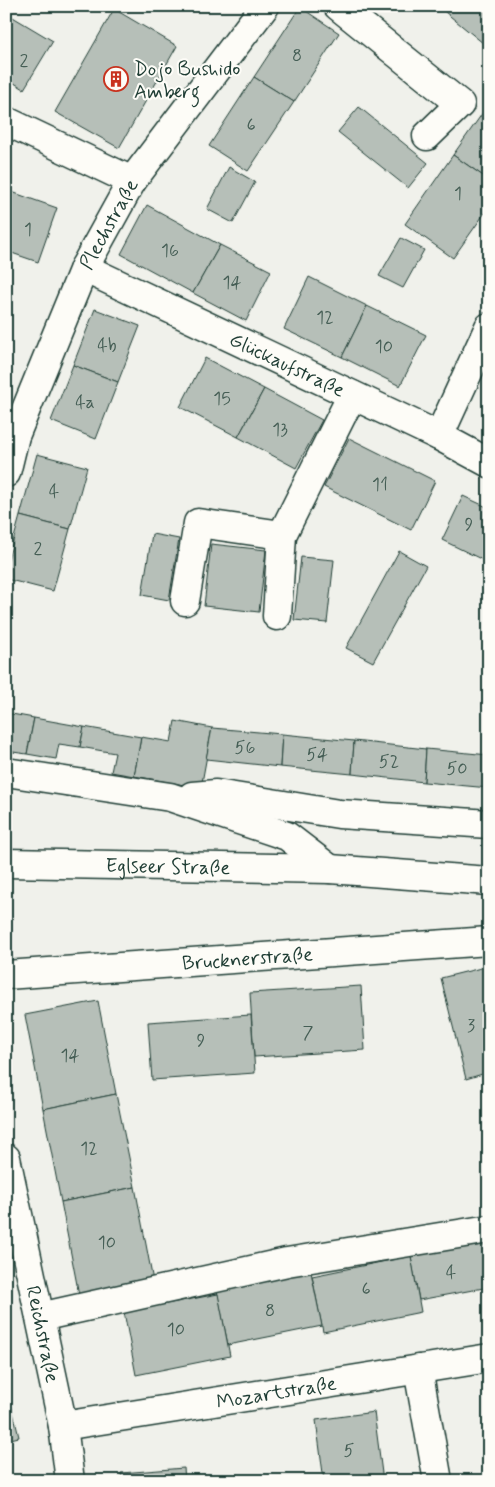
<svg xmlns="http://www.w3.org/2000/svg" width="495" height="1487" font-family="Mynerve,sans-serif">
	<rect width="100%" height="100%" fill="#f0f1eb"/>
	<filter id="ink" filterUnits="userSpaceOnUse"><feTurbulence type="fractalNoise" baseFrequency=".02" numOctaves="2"/><feDisplacementMap in="SourceGraphic" scale="10" xChannelSelector="R" yChannelSelector="G"/><feConvolveMatrix kernelMatrix="1 2 1 2 8 2 1 2 1" color-interpolation-filters="sRGB"/></filter>
	<g filter="url(#ink)">
		<g fill="#b6bfb8" stroke="#1f3d34">
			<path d="M450 6H485L489 9V48L445 12Z"/>
			<path d="M300 7 339 33 294 102 254 77Z"/>
			<path d="M114 9 177 46 119 148 55 112Z"/>
			<path d="M6 13 53 41 24 89 6 78Z"/>
			<path d="M254 77 294 102 248 171 209 146Z"/>
			<path d="M489 104V180L453 155Z"/>
			<path d="M359 107 428 163 408 188 338 132Z"/>
			<path d="M453 155 489 180V207L453 258 405 224Z"/>
			<path d="M229 167 255 182 233 223 207 209Z"/>
			<path d="M6 190 57 208 38 262 6 251Z"/>
			<path d="M147 205 220 245 193 293 121 254Z"/>
			<path d="M401 238 424 250 403 288 379 276Z"/>
			<path d="M220 245 271 271 246 321 193 293Z"/>
			<path d="M309 277 367 306 342 357 284 329Z"/>
			<path d="M367 306 426 335 400 386 342 357Z"/>
			<path d="M95 309 140 326 118 382 73 365Z"/>
			<path d="M205 358 264 389 238 437 180 407Z"/>
			<path d="M73 365 118 382 96 439 51 421Z"/>
			<path d="M264 389 322 420 296 468 238 437Z"/>
			<path d="M349 438 435 481 411 530 324 487Z"/>
			<path d="M37 454 87 467 70 529 20 516Z"/>
			<path d="M463 496 489 508V563L442 540Z"/>
			<path d="M20 516 70 529 53 591 6 579V567Z"/>
			<path d="M152 534 179 539 169 600 142 595Z"/>
			<path d="M211 544 266 550 259 612 204 606Z"/>
			<path d="M399 551 426 566 373 662 346 648Z"/>
			<path d="M301 557 334 560 327 623 294 620Z"/>
			<path d="M6 713 34 718 27 754 6 751Z"/>
			<path d="M34 718 84 727 80 747 59 744 56 759 27 754Z"/>
			<path d="M175 721 212 728 201 788 134 776 141 737 171 742Z"/>
			<path d="M84 727 141 737 134 776 111 772 115 753 80 747Z"/>
			<path d="M212 728 282 734 280 767 206 759Z"/>
			<path d="M282 734 354 741 352 774 280 767Z"/>
			<path d="M354 741 426 749 424 782 352 774Z"/>
			<path d="M426 749 489 755V788L424 782Z"/>
			<path d="M489 966V1072L466 1079 441 978Z"/>
			<path d="M361 986 365 1050 254 1057 250 993Z"/>
			<path d="M98 1001 116 1094 43 1109 25 1015Z"/>
			<path d="M251 1015 255 1073 152 1080 148 1022Z"/>
			<path d="M116 1094 135 1187 61 1202 43 1109Z"/>
			<path d="M135 1187 153 1281 79 1295 61 1202Z"/>
			<path d="M489 1232V1287L419 1300 409 1247Z"/>
			<path d="M411 1256 421 1312 323 1332 312 1276Z"/>
			<path d="M310 1267 322 1326 228 1345 216 1286Z"/>
			<path d="M218 1294 230 1356 136 1375 124 1312Z"/>
			<path d="M6 1383 19 1437 6 1440Z"/>
			<path d="M374 1412 383 1481H324L316 1420Z"/>
			<path d="M184 1468 185 1481H122L121 1473Z"/>
		</g>
		<g fill="none" stroke-linecap="round" stroke-linejoin="round">
			<defs>
				<g id="minor">
					<path d="M338 6 460 104 427 136"/>
					<path d="M6 121 132 181"/>
					<path id="s1" d="M84 268 439 436 489 463"/>
					<path d="M439 436 489 327"/>
					<path id="s2" d="M6 473 15 436 84 268 132 181 265 6"/>
					<path d="M185 601 198 523 282 535"/>
					<path d="M277 616 282 535 352 395"/>
					<path d="M6 772 170 797 287 836 330 869"/>
					<path d="M192 796 216 794 339 814 489 824"/>
					<path id="s3" d="M6 863 330 869 489 881"/>
					<path id="s4" d="M6 975 489 941"/>
					<path id="s5" d="M6 1158 63 1426 70 1481"/>
					<path d="M40 1317 287 1262 489 1229"/>
					<path d="M418 1369 438 1481"/>
					<path id="s6" d="M63 1426 489 1358"/>
				</g>
			</defs>
			<use href="#minor" stroke="#1f3d34" stroke-width="31"/>
			<use href="#minor" stroke="#fdfcf7" stroke-width="28"/>
		</g>
	</g>
	<defs>
		<symbol id="building-ring" viewBox="-11 -11 22 22"><circle r="9.5" fill="#fdfcf7" stroke="#c8321e" stroke-width="1.5"/><path d="M-4-6H4V6H1V3H-1V6H-4ZM-2.5-4.3h1.7v1.8h-1.7ZM.8-4.3h1.7v1.8H.8ZM-2.5-1h1.7V.8h-1.7ZM.8-1h1.7V.8H.8Z" fill="#c8321e"/></symbol>
	</defs>
	<g fill-rule="evenodd">
		<use href="#building-ring" x="102" y="65" width="28" height="28"/>
	</g>
	<g text-anchor="middle" stroke-width="4" stroke-linejoin="round" paint-order="stroke">
		<g font-size="18" fill="#455e55">
			<text x="297" y="61">8</text>
			<text x="24" y="66">2</text>
			<text x="251" y="130">6</text>
			<text x="458" y="199">1</text>
			<text x="28" y="235">1</text>
			<text x="170" y="256">16</text>
			<text x="232" y="288">14</text>
			<text x="325" y="323">12</text>
			<text x="107" y="351">4b</text>
			<text x="384" y="352">10</text>
			<text x="222" y="404">15</text>
			<text x="85" y="408">4a</text>
			<text x="280" y="435">13</text>
			<text x="380" y="490">11</text>
			<text x="54" y="497">4</text>
			<text x="469" y="530">9</text>
			<text x="38" y="554">2</text>
			<text x="245" y="753">56</text>
			<text x="317" y="760">54</text>
			<text x="389" y="767">52</text>
			<text x="457" y="774">50</text>
			<text x="471" y="1031">3</text>
			<text x="308" y="1038">7</text>
			<text x="201" y="1046">9</text>
			<text x="70" y="1061">14</text>
			<text x="89" y="1154">12</text>
			<text x="107" y="1248">10</text>
			<text x="451" y="1278">4</text>
			<text x="366" y="1294">6</text>
			<text x="270" y="1316">8</text>
			<text x="176" y="1335">10</text>
			<text x="349" y="1456">5</text>
		</g>
		<g font-size="20" fill="#1f3d34" stroke="#fdfcf7" text-anchor="start">
			<text x="134" y="75">Dojo Bushido<tspan x="134" dy="23">Amberg</tspan></text>
		</g>
		<g font-size="20" fill="#1f3d34" stroke="#fdfcf7">
			<text dy="7" stroke="none"><textPath href="#s2" startOffset="270">Plechstraße</textPath></text>
			<text dy="7" stroke="none"><textPath href="#s1" startOffset="225">Glückaufstraße</textPath></text>
			<text dy="7" stroke="none"><textPath href="#s3" startOffset="162">Eglseer Straße</textPath></text>
			<text dy="7" stroke="none"><textPath href="#s4" startOffset="242">Brucknerstraße</textPath></text>
			<text dy="7" stroke="none"><textPath href="#s5" startOffset="180">Reichstraße</textPath></text>
			<text dy="7" stroke="none"><textPath href="#s6" startOffset="216">Mozartstraße</textPath></text>
		</g>
	</g>
	<rect width="495" height="1487" fill="none" stroke="#fdfcf7" stroke-width="25"/>
	<rect x="12" y="12" width="470" height="1462" fill="none" stroke="#1f3d34" stroke-width="2" filter="url(#ink)"/>
</svg>
